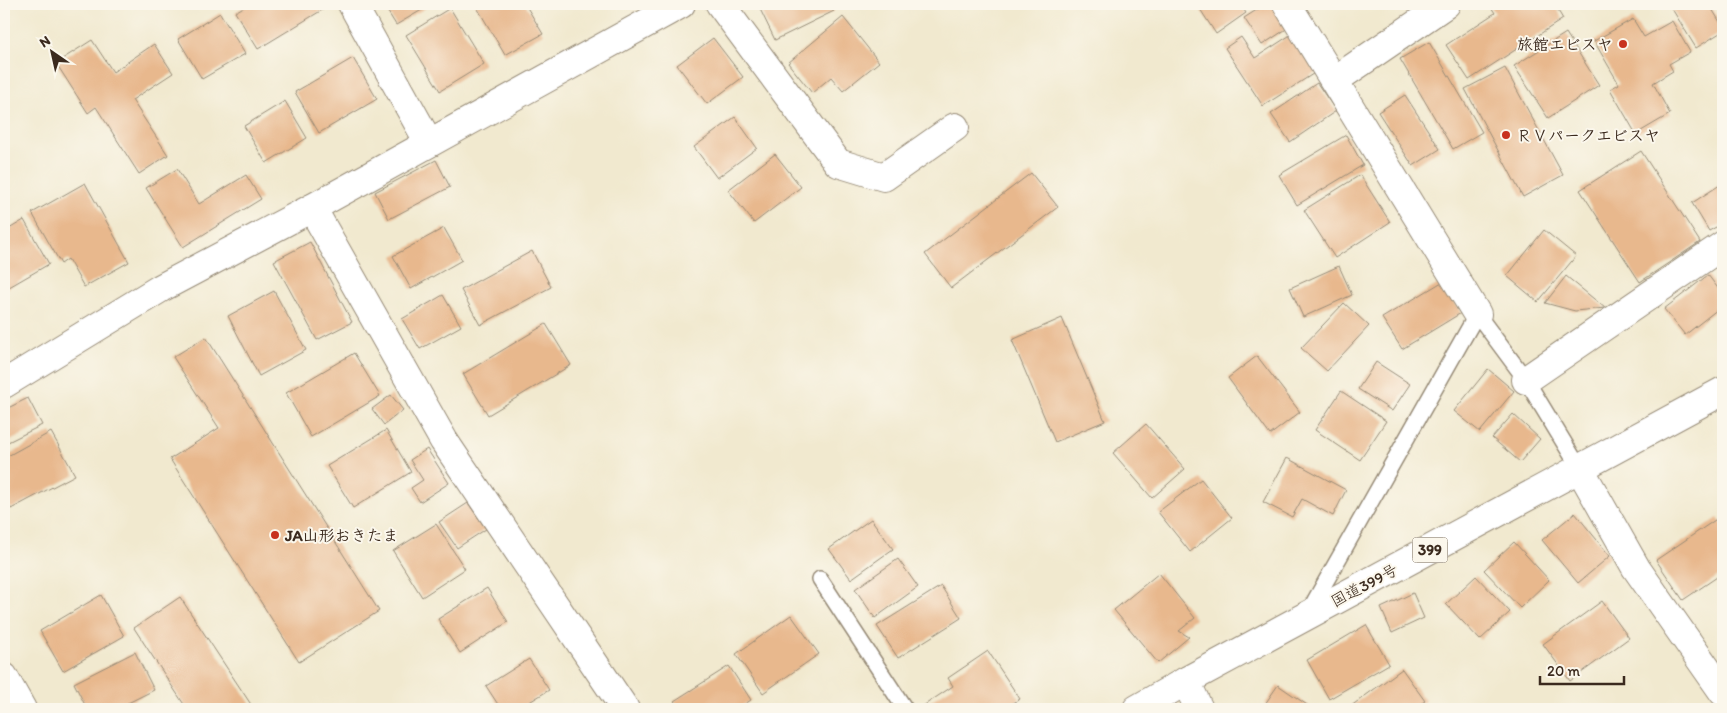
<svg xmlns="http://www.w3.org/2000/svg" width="1727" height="713" font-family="Itim,'Klee One',sans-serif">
	<rect width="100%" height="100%" fill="#fbf7ec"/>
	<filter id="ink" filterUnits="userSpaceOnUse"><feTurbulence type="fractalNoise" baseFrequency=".02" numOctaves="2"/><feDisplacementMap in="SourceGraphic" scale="10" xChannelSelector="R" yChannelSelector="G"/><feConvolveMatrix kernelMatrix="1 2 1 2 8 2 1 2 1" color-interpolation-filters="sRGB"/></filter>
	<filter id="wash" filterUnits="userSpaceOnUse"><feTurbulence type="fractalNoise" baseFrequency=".0096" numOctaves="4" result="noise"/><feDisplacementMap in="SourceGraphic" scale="20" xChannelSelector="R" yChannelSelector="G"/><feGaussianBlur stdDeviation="1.12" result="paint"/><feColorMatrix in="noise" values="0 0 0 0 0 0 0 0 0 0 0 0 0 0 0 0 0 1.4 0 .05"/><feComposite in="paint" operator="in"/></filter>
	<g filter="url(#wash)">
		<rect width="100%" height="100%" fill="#f1e9cf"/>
		<g id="blocks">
			<g fill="#e8b88d">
				<path d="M249 4H332L258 49 235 12Z"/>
				<path d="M383 4H432L396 25Z"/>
				<path d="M475 4H525L543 34 505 55Z"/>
				<path d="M770 4H831L834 11 775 40 760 9Z"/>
				<path d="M1207 4H1240L1246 13 1216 34 1200 9Z"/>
				<path d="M1266 4H1276L1291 26 1262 45 1244 18Z"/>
				<path d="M1489 4H1554L1563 19 1469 80 1446 45 1495 13Z"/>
				<path d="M1669 4H1709L1723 27V31L1696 48Z"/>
				<path d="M450 8 484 64 440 91 406 35Z"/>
				<path d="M220 13 245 54 202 79 178 39Z"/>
				<path d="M843 17 879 62 843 91 831 77 812 93 788 63Z"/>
				<path d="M1633 19 1644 37 1672 21 1690 52 1669 64 1673 71 1653 83 1670 114 1636 134 1610 89 1619 84 1594 41Z"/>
				<path d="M1566 33 1599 85 1548 118 1514 66Z"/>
				<path d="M1292 34 1316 72 1263 106 1225 48 1241 37 1255 58Z"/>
				<path d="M713 38 743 77 707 104 677 65Z"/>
				<path d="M92 40 113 72 154 44 173 73 132 100 168 155 139 174 96 107 88 113 56 63Z"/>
				<path d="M1429 42 1482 132 1453 149 1400 59Z"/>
				<path d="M353 58 377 99 319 133 295 92Z"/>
				<path d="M1505 68 1563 175 1523 197 1465 89Z"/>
				<path d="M1317 83 1336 111 1290 142 1271 114Z"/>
				<path d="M1405 95 1440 149 1413 166 1378 112Z"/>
				<path d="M285 101 307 138 266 163 244 126Z"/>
				<path d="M735 117 757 148 717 178 694 147Z"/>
				<path d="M1346 135 1363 165 1297 205 1279 175Z"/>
				<path d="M1641 151 1700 242 1640 282 1580 190Z"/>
				<path d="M775 154 801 187 754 223 728 190Z"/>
				<path d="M436 160 450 187 389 219 375 192Z"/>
				<path d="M177 169 199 204 246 175 261 199 183 247 146 188Z"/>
				<path d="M1031 173 1058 207 951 288 925 254Z"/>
				<path d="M1360 175 1390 222 1335 258 1304 210Z"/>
				<path d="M85 183 129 262 84 287 68 259 61 264 32 213Z"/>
				<path d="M1723 183V223L1709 231 1692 203Z"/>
				<path d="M24 220 49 264 4 290V232Z"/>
				<path d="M444 228 462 260 411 289 393 256Z"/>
				<path d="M1544 230 1576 256 1538 302 1507 276Z"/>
				<path d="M310 242 352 322 317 340 274 261Z"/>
				<path d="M532 251 551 287 480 325 461 290Z"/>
				<path d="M1339 266 1352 295 1303 317 1290 288Z"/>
				<path d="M1708 275 1723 295V305L1685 335 1664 309Z"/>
				<path d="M1566 276 1605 308 1575 311 1545 303Z"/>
				<path d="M1442 282 1461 313 1402 349 1382 318Z"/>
				<path d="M274 291 306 350 259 376 228 316Z"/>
				<path d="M443 295 461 326 420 349 402 319Z"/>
				<path d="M1344 303 1369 326 1327 371 1301 348Z"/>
				<path d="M1062 318 1105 421 1055 442 1012 340Z"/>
				<path d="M546 324 571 365 488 415 463 374Z"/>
				<path d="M206 337 379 611 299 662 170 459 219 428 173 357Z"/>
				<path d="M354 353 380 396 311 437 286 393Z"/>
				<path d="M1257 356 1300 412 1270 435 1228 378Z"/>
				<path d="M1376 362 1410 384 1392 411 1358 389Z"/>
				<path d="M1488 369 1514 391 1480 432 1454 411Z"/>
				<path d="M1341 391 1386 421 1360 460 1315 430Z"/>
				<path d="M391 395 403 410 384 425 372 409Z"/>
				<path d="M28 398 42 425 4 444V410Z"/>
				<path d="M1513 414 1540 439 1520 462 1492 438Z"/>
				<path d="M1146 424 1185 469 1152 498 1113 453Z"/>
				<path d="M386 430 411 472 353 508 327 466Z"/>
				<path d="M51 432 75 475 11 509 4 496V458Z"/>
				<path d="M427 449 449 483 420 502 411 488 423 480 410 460Z"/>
				<path d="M1287 458 1346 490 1333 516 1302 499 1292 517 1263 502Z"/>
				<path d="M1201 479 1232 518 1190 552 1158 512Z"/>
				<path d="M468 503 486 529 457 548 439 522Z"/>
				<path d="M1575 513 1610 556 1578 583 1542 540Z"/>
				<path d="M1718 518 1723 525V573L1683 600 1656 560Z"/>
				<path d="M871 519 893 549 851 579 829 549Z"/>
				<path d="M436 524 465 569 422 597 393 551Z"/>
				<path d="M1514 542 1549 580 1520 608 1484 570Z"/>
				<path d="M898 559 918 587 875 618 855 589Z"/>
				<path d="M1159 573 1195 618 1179 631 1189 637 1158 663 1114 610Z"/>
				<path d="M1476 576 1510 612 1480 640 1446 604Z"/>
				<path d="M941 586 961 618 898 658 877 626Z"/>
				<path d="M487 588 508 622 460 653 438 619Z"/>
				<path d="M1413 593 1424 618 1392 633 1381 608Z"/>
				<path d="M101 595 124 636 63 671 40 631Z"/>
				<path d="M180 597 254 709H187L134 628Z"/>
				<path d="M1602 601 1629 638 1570 681 1543 644Z"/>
				<path d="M791 615 819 654 763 693 736 654Z"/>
				<path d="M1366 625 1389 664 1329 699 1307 660Z"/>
				<path d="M988 651 1020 699 1004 709H925L923 706 953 686 948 678Z"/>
				<path d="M135 652 154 690 116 709H87L74 683Z"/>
				<path d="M529 659 549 690 518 709H501L486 686Z"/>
				<path d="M729 666 751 700 737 709H680L674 701Z"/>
				<path d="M1402 669 1425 701 1413 709H1347Z"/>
				<path d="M1278 685 1313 709H1273L1265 704Z"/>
			</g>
		</g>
	</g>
	<g filter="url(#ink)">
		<use href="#blocks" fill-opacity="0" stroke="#968a76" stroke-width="1"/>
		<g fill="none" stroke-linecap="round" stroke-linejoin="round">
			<defs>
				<g id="service">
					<path d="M820 579 905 709"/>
					<path d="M1309 611 1477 314 1526 380 1580 469"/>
				</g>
				<g id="minor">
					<path d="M352 4 429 143"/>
					<path d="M720 4 838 163 884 177 955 127"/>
					<path d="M312 208 444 441 625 709"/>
					<path d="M1526 380 1723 245"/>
					<path d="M4 384 161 288 312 208 681 4"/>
					<path d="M1580 469 1636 568 1723 692"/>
				</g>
				<g id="tertiary">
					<path d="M1287 4 1477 314"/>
					<path d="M1335 80 1446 4"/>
					<path d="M1186 681 1199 709"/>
				</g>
				<g id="trunk">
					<path d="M4 677 22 709"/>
					<path d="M1137 709 1186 681 1723 391"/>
				</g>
			</defs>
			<use href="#service" stroke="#968a76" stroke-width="18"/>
			<use href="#minor" stroke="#968a76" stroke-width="30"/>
			<use href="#tertiary" stroke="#968a76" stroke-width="30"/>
			<use href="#trunk" stroke="#968a76" stroke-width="30"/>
			<use href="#service" stroke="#fff" stroke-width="15"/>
			<use href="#minor" stroke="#fff" stroke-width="28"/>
			<use href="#tertiary" stroke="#fff" stroke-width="28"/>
			<use href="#trunk" stroke="#fff" stroke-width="28"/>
		</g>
	</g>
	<g fill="#c8321e" stroke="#fbf7ec" stroke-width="2">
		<circle cx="1623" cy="44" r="5"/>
		<circle cx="1506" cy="135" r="5"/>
		<circle cx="275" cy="535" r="5"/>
	</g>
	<g text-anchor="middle" stroke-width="4" stroke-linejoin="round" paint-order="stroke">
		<rect fill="#fbf7ec" stroke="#75685c" stroke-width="1" x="1412.5" y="537.5" width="35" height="25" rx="4"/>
		<g font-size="15" font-weight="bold" fill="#3b2a1e">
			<text x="1430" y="555">399</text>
		</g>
		<g font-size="16" font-weight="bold" fill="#3b2a1e" stroke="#fbf7ec" text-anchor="start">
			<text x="1613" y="50" text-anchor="end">旅館エビスヤ</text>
			<text x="1516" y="141">ＲＶパークエビスヤ</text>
			<text x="285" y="541">JA山形おきたま</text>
		</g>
		<g font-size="16" fill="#3b2a1e" stroke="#fbf7ec">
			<text transform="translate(1364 585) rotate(-28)" y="6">国道399号</text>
		</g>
	</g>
	<rect width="1727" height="713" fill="none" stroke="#fbf7ec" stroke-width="20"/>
	<g transform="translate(52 52) rotate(326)" stroke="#fbf7ec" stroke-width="4" paint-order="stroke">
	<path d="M0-4L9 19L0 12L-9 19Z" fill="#3b2a1e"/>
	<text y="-8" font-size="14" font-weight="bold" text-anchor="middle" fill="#3b2a1e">N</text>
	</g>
	<path d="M1540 676v8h84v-8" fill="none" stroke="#3b2a1e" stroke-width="2.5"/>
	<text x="1547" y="676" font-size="15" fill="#3b2a1e" stroke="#fbf7ec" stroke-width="4" paint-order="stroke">20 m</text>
</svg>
